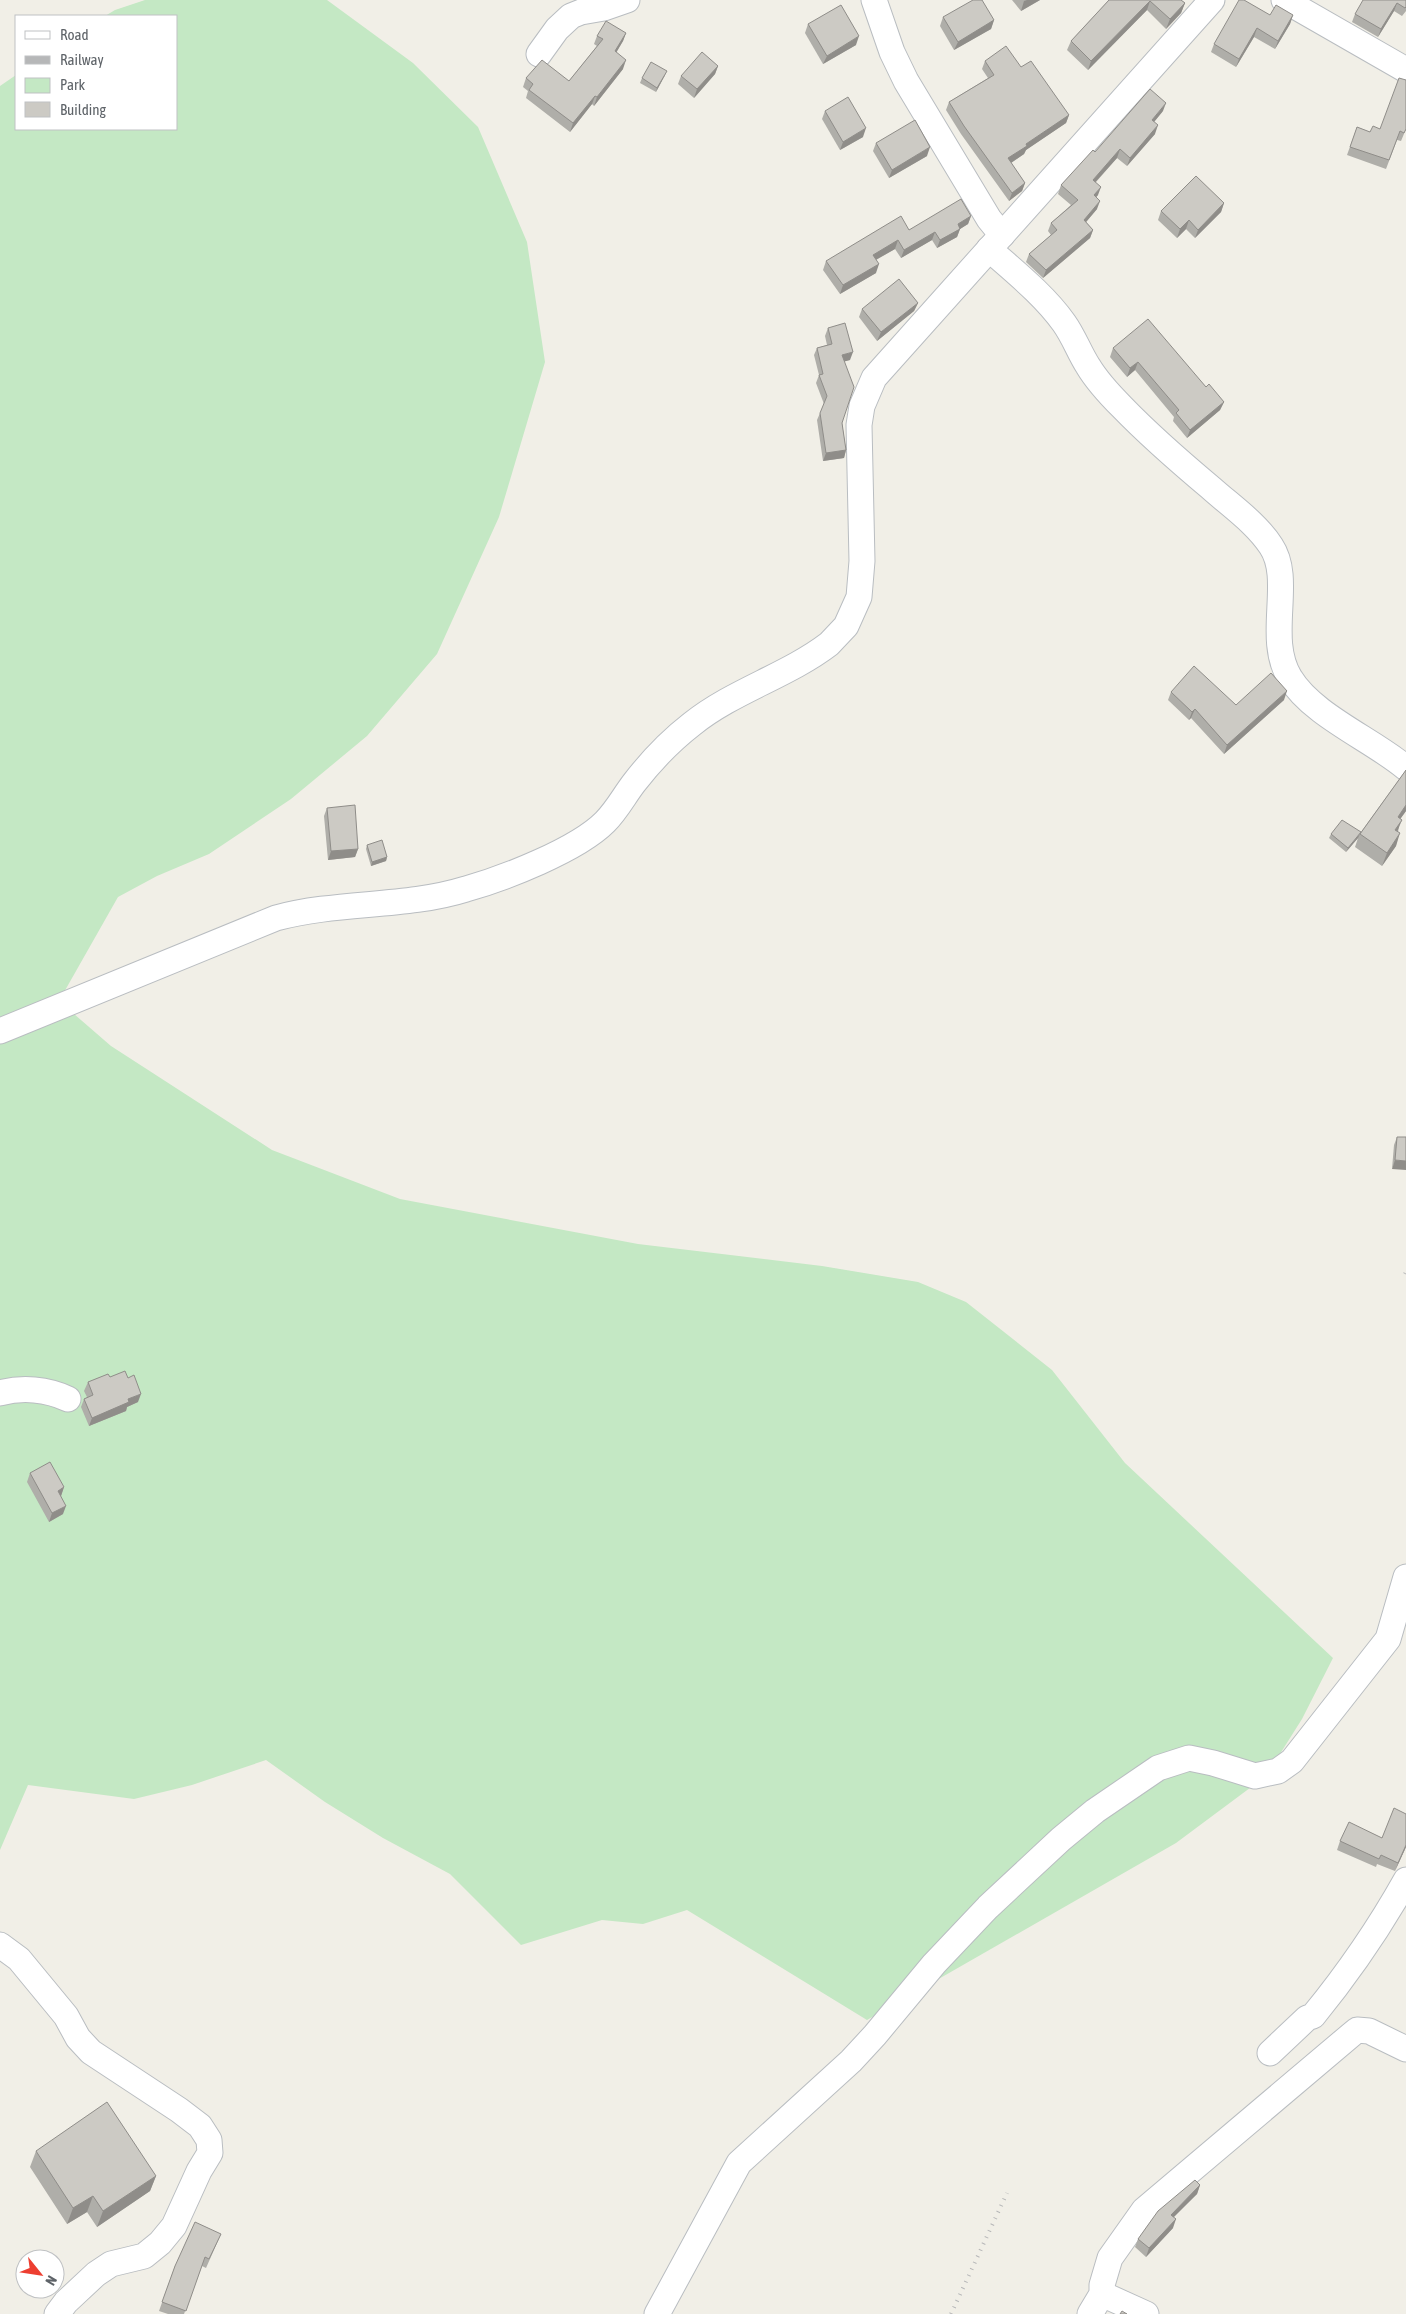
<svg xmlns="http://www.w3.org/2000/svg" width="1406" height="2314" font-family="'Asap Condensed',sans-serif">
	<rect width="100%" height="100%" fill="#f1efe7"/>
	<path fill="#c4e8c4" d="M145 0H327L413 63 478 127 527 242 545 362 499 517 437 654 367 736 291 799 209 854 157 876 118 897 59 1001 111 1046 272 1150 400 1199 638 1244 822 1266 918 1282 966 1302 1052 1370 1125 1463 1333 1658 1302 1719 1266 1776 1176 1843 867 2020 687 1910 643 1924 602 1920 521 1945 450 1874 383 1838 325 1802 266 1760 192 1785 134 1799 28 1785 0 1850V86L16 75V129H176V16H105L115 10Z"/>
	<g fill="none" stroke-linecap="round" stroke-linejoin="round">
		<defs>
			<g id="minor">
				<path d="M874 0 892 52 906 81 989 219 1002 235"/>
				<path d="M1284 0 1406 70"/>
				<path d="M539 54 557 29 571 16 581 12 604 8 627 0"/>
				<path d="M989 249C1015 272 1044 295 1064 323 1074 337 1079 352 1088 366 1097 381 1109 394 1122 407 1150 436 1180 462 1211 488 1231 506 1256 523 1271 546 1294 580 1265 638 1290 678 1312 715 1373 740 1406 768"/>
				<path d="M0 1031 276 918C339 901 405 908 466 889 505 878 577 850 605 822 617 810 624 796 634 783 651 761 670 741 692 724 733 691 787 676 829 644L846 626 859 597 862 561 859 425 862 406 874 378 1212 0"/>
				<path d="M0 1393C22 1387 47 1389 68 1399"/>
				<path d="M0 1945 19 1959 66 2016 78 2038 91 2052 179 2110 200 2126 209 2140 210 2153 199 2171 174 2226 160 2243 144 2256 111 2264 96 2274 66 2302 57 2314"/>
				<path d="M1270 2053 1307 2018 1313 2016C1349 1972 1378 1930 1406 1880"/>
				<path d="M1102 2294 1146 2314"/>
				<path d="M657 2314 739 2163 851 2061 875 2035 934 1964 988 1907 1061 1839 1095 1811 1158 1768 1189 1758 1213 1763 1255 1776 1278 1771 1292 1761 1388 1639 1406 1577"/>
				<path d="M1090 2314 1102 2294V2285L1110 2258 1144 2210 1351 2035 1357 2030 1369 2031 1406 2049"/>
			</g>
		</defs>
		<use href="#minor" stroke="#b9bdc1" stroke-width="27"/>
		<use href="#minor" stroke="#fff" stroke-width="25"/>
		<g stroke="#b6b7b8" stroke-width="4" stroke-dasharray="1 6" stroke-linecap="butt">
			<path d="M1405 1274 1406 1272"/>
			<path d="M951 2314 1007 2193"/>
		</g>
	</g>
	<g fill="#afaea9">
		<path d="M1012 0H1040L1021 11Z"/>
		<path d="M1109 0H1181L1185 3 1181 13 1166 29 1147 10 1088 70 1067 50 1071 41Z"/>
		<path d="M1406 0V11L1402 16 1394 11 1378 37 1352 22 1355 14Z"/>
		<path d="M1270 15H1293L1290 24 1275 49 1254 37 1236 67 1211 52 1214 44Z"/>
		<path d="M943 17 994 20 991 29 954 50 940 26Z"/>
		<path d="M808 24 856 45 823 64 805 33Z"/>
		<path d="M626 33 623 41 616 52 623 69 594 106 592 104 570 132 526 98 528 91 523 87 526 78 569 81 597 46 594 44 597 36Z"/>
		<path d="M985 61 1021 67 1069 115 1066 123 1026 150 1024 154 1011 163 1025 183 1022 191 1009 201 961 134 946 110 949 102 988 78 982 69Z"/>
		<path d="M718 66 715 74 694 98 678 84 681 76Z"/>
		<path d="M665 75 656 92 640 83 642 78Z"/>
		<path d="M825 111 863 137 840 150 822 119Z"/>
		<path d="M1163 111 1154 122 1155 134 1127 166 1117 158 1096 182 1098 195 1096 197 1097 209 1086 222 1093 230 1090 238 1043 278 1026 262 1029 254 1051 235 1048 231 1051 223 1071 205 1058 194 1061 185 1095 152Z"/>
		<path d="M1357 127 1370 132 1380 129H1406L1401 141 1397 140 1386 169 1347 155Z"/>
		<path d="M876 143 927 156 889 178 873 151Z"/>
		<path d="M1224 203 1221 212 1195 238 1186 229 1177 238 1158 220 1161 211Z"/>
		<path d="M971 216 968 224 960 229 957 237 937 248 932 240 901 258 895 249 876 260V273L840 294 823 270 826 261 909 230Z"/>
		<path d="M918 303 914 311 877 341 859 317 862 309Z"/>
		<path d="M828 328 850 360 844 361 842 423 846 450 844 458 823 461 817 420 824 404 816 383 819 375 814 355 817 348 827 345 825 336Z"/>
		<path d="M1113 348 1206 387 1224 402 1220 410 1187 438 1173 421 1174 417 1135 370 1127 377 1110 357Z"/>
		<path d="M1171 692 1236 705 1284 700 1224 754 1191 718 1189 720 1168 700Z"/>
		<path d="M1406 770V811L1400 819 1396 846 1382 866 1355 847 1358 838 1346 852 1329 838 1331 834 1361 832Z"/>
		<path d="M327 808 358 849 355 857 328 860 324 816Z"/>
		<path d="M367 845 387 857 386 861 371 866 366 849Z"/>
		<path d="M1397 1137H1406L1392 1169 1394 1145Z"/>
		<path d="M110 1377 138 1402 127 1407 126 1411 89 1426 81 1407 84 1399 87 1397 84 1391 88 1382Z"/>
		<path d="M30 1473 64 1487 61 1496 63 1514 49 1522 27 1482Z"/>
		<path d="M1406 1814V1847L1395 1871 1377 1864 1376 1867 1337 1850 1340 1841 1382 1838Z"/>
		<path d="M36 2151 156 2176 150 2191 97 2227 87 2212 67 2224 30 2167Z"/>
		<path d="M1200 2185 1197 2194 1173 2217V2228L1146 2257 1135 2247 1138 2239Z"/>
		<path d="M221 2234 206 2268 202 2266 184 2314H168L159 2311 175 2266Z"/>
	</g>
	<g fill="#8f8d89">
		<path d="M1027 0H1040L1021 11 1024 1Z"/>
		<path d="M1150 1 1147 10 1088 70 1091 61Z"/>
		<path d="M1185 3 1181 13 1166 29 1170 19Z"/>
		<path d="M1397 3 1394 11 1378 37 1381 29Z"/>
		<path d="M1293 15 1290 24 1275 49 1278 41Z"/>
		<path d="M994 20 991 29 954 50 958 42Z"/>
		<path d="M1257 28 1254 37 1236 67 1239 59Z"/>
		<path d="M626 33 623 41 612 60 615 51Z"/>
		<path d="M859 36 856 45 823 64 827 56Z"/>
		<path d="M626 60 623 69 594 106 597 97Z"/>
		<path d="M718 66 715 74 694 98 697 89Z"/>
		<path d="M667 71 665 75 656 92 657 88Z"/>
		<path d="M595 96 592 104 570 132 573 123Z"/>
		<path d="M1166 103 1163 111 1149 128 1152 120Z"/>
		<path d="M1069 115 1066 123 1026 150 1024 154 1005 167 1008 158 1026 144Z"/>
		<path d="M1158 125 1155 134 1127 166 1130 158Z"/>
		<path d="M866 128 863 137 840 150 843 142Z"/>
		<path d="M930 147 927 156 889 178 892 170Z"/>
		<path d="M1120 149 1117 158 1090 188 1093 180Z"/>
		<path d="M1025 183 1022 191 1009 201 1012 193Z"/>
		<path d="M1101 187 1098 195 1091 203 1094 195Z"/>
		<path d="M1100 201 1097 209 1081 228 1084 220Z"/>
		<path d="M1224 203 1221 212 1195 238 1198 230Z"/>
		<path d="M971 216 968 224 960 229 957 237 937 248 940 240 958 224Z"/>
		<path d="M1189 220 1186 229 1177 238 1180 229Z"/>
		<path d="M1093 230 1090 238 1043 278 1046 270Z"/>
		<path d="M935 232 932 240 901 258 904 250Z"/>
		<path d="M898 240 895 249 870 263 873 255Z"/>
		<path d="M879 264 876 273 840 294 843 285Z"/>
		<path d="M918 303 914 311 877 341 881 332Z"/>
		<path d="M853 352 850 360 839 363 842 355Z"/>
		<path d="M1138 362 1135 370 1127 377 1130 368Z"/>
		<path d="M1224 402 1220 410 1187 438 1190 430Z"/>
		<path d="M846 450 844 458 823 461 826 453Z"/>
		<path d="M1287 691 1284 700 1224 754 1227 745Z"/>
		<path d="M1195 709 1191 718 1189 720 1192 712Z"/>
		<path d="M1406 805V811L1393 829 1398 817Z"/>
		<path d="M1402 820 1397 832 1395 830Z"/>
		<path d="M1400 833 1396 846 1382 866 1387 853Z"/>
		<path d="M1360 834 1358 838 1346 852 1348 848Z"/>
		<path d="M358 849 355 857 328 860 331 851Z"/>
		<path d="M387 857 386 861 371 866 372 862Z"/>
		<path d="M1395 1160 1406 1161V1170L1392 1169Z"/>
		<path d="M141 1394 138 1402 127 1407 126 1411 89 1426 92 1418 128 1399Z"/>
		<path d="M64 1487 61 1496 55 1499 58 1491Z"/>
		<path d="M66 1506 63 1514 49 1522 52 1513Z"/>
		<path d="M1406 1845V1847L1395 1871 1398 1863Z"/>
		<path d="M156 2176 150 2191 97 2227 103 2211Z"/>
		<path d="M1200 2185 1197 2194 1168 2223 1171 2215Z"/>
		<path d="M93 2196 87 2212 67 2224 73 2208Z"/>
		<path d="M1176 2219 1173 2228 1146 2257 1149 2248Z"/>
	</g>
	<g fill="#cccac4" stroke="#8f8d89">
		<path d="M973 0H982L994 20 958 42 943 17Z"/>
		<path d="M1109 0H1181L1185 3 1170 19 1150 1 1091 61 1071 41Z"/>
		<path d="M1239 0H1244L1270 15 1276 5 1293 15 1278 41 1257 28 1239 59 1214 44Z"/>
		<path d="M1363 0H1406V7L1405 8 1397 3 1381 29 1355 14Z"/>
		<path d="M841 5 859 36 827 56 808 24Z"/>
		<path d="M606 21 626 33 615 51 626 60 597 97 595 96 573 123 529 90 533 84 526 78 542 60 569 81 603 39 597 36Z"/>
		<path d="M1006 46 1021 67 1031 61 1069 115 1026 144 1027 146 1008 158 1025 183 1012 193 964 126 949 102 994 75 985 61Z"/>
		<path d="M702 52 718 66 697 89 681 76Z"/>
		<path d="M651 62 667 71 657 88 642 78Z"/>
		<path d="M1399 78 1406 80V129L1404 133 1400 131 1389 160 1350 147 1357 127 1370 132 1373 126 1380 129Z"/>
		<path d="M1150 89 1166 103 1152 120 1158 125 1130 158 1120 149 1093 180 1101 187 1094 195 1100 201 1084 220 1093 230 1046 270 1029 254 1057 230 1051 223 1078 200 1061 185 1093 150 1095 152Z"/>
		<path d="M848 97 866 128 843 142 825 111Z"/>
		<path d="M915 120 930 147 892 170 876 143Z"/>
		<path d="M1196 176 1224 203 1198 230 1189 220 1180 229 1161 211Z"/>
		<path d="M961 199 971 216 958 224 960 229 940 240 935 232 904 250 898 240 873 255 879 264 843 285 826 261 901 216 909 230Z"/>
		<path d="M899 279 918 303 881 332 862 309Z"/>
		<path d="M1148 319 1206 387 1209 384 1224 402 1190 430 1176 413 1179 410 1138 362 1130 368 1113 348Z"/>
		<path d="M845 323 853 352 842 355 854 387 842 423 846 450 826 453 820 413 827 396 819 375 823 374 817 348 832 344 828 328Z"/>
		<path d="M1194 666 1236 705 1271 673 1287 691 1227 745 1195 709 1192 712 1171 692Z"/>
		<path d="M1406 770V805L1398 817 1402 820 1395 830 1400 833 1387 853 1360 834Z"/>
		<path d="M355 805 358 849 331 851 327 808Z"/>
		<path d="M1342 820 1361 832 1348 848 1331 834Z"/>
		<path d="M382 840 387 857 372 862 367 845Z"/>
		<path d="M1397 1137H1406V1161L1395 1160Z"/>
		<path d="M125 1371 128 1378 134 1375 141 1394 128 1399 129 1402 92 1418 84 1399 93 1395 88 1382 108 1374 110 1377Z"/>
		<path d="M50 1462 64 1487 58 1491 66 1506 52 1513 30 1473Z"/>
		<path d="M1394 1808 1406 1814V1845L1398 1863 1381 1855 1379 1859 1340 1841 1349 1822 1382 1838Z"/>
		<path d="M107 2102 156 2176 103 2211 93 2196 73 2208 36 2151Z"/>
		<path d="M1195 2180 1200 2185 1171 2215 1176 2219 1149 2248 1138 2239 1158 2211Z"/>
		<path d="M195 2222 221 2234 209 2259 205 2257 186 2311 162 2302 175 2266Z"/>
		<path d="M1122 2311 1127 2314H1120Z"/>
	</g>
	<rect x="15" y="15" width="162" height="115" fill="#ffffff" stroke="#bfc1c3"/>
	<rect x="25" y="31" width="25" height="8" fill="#ffffff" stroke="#bfc1c3"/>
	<text x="60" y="40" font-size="15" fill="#5e6368">Road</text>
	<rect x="25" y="56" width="25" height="8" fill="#b6b7b8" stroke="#bfc1c3"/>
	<text x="60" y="65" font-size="15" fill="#5e6368">Railway</text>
	<rect x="25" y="78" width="25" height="15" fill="#c4e8c4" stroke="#bfc1c3"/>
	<text x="60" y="90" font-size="15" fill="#5e6368">Park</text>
	<rect x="25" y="102" width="25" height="15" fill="#cccac4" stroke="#bfc1c3"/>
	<text x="60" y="115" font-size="15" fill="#5e6368">Building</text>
	<g transform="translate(40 2274) rotate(120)"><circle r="24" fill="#ffffff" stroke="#bfc1c3"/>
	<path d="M0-4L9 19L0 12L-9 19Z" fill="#ed3f31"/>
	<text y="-8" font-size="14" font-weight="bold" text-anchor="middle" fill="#5e6368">N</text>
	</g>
</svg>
